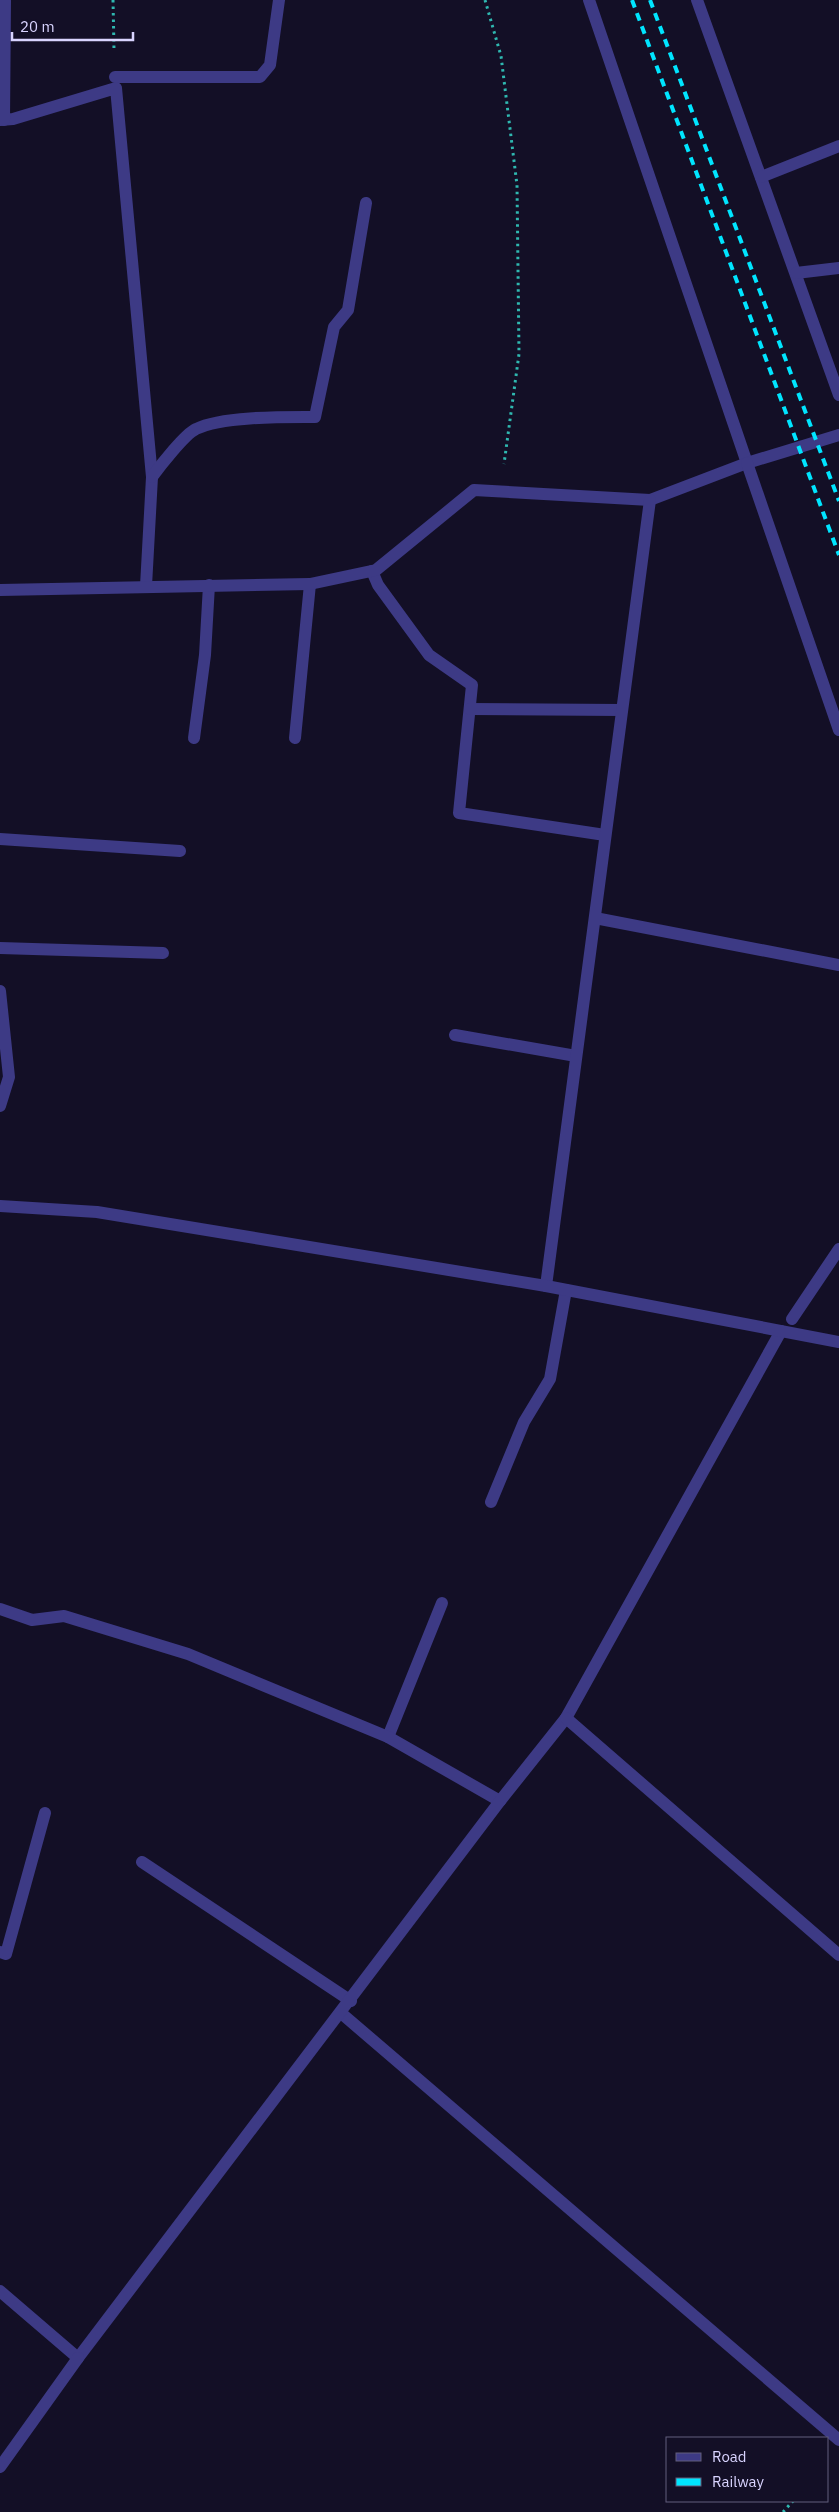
<svg xmlns="http://www.w3.org/2000/svg" width="839" height="2512" font-family="'IBM Plex Sans',sans-serif">
	<rect width="100%" height="100%" fill="#130f26"/>
	<g fill="none" stroke-linecap="round" stroke-linejoin="round">
		<g stroke="#2fb8b0" stroke-width="3" stroke-dasharray="2.5 4" stroke-linecap="butt">
			<path d="M113 0 114 50"/>
			<path d="M485 0 501 56 517 185 519 354 504 464"/>
			<path d="M783 2512 793 2501"/>
		</g>
		<g stroke="#3d3a85" stroke-width="12">
			<path d="M115 77H260L270 65 279 0"/>
			<path d="M0 120 13 119 116 88 152 477 146 586"/>
			<path d="M4 120 5 1"/>
			<path d="M152 477C160 466 185 434 196 429 222 416 285 417 315 417L334 327 348 310 366 203"/>
			<path d="M372 571 378 585 429 655 472 685 459 813 605 835"/>
			<path d="M470 709 622 710"/>
			<path d="M194 738 205 655 209 585"/>
			<path d="M295 738 310 584"/>
			<path d="M0 839 180 851"/>
			<path d="M595 918 839 965"/>
			<path d="M0 948 163 953"/>
			<path d="M455 1035 576 1056"/>
			<path d="M792 1319 839 1249"/>
			<path d="M491 1502 524 1422 550 1379 566 1290"/>
			<path d="M388 1737 442 1603"/>
			<path d="M142 1862 351 2001"/>
			<path d="M0 1952 6 1954 45 1813"/>
		</g>
		<g stroke="#3d3a85" stroke-width="12">
			<path d="M589 0 747 463"/>
			<path d="M697 0 839 395"/>
			<path d="M761 177 839 146"/>
			<path d="M796 273 839 268"/>
			<path d="M0 590 310 584 376 570 474 490 650 500 747 463 839 435"/>
			<path d="M0 991 9 1077 0 1106"/>
			<path d="M546 1286 650 500"/>
			<path d="M0 1609 32 1620 64 1616 188 1654 388 1737 500 1801"/>
			<path d="M341 2013 839 2440"/>
			<path d="M0 2291 78 2358 500 1801 566 1718 781 1331"/>
		</g>
		<g stroke="#3d3a85" stroke-width="12">
			<path d="M747 463 839 730"/>
			<path d="M0 1206 97 1212 546 1286 839 1342"/>
			<path d="M566 1718 839 1955"/>
			<path d="M0 2467 78 2358"/>
		</g>
		<g stroke="#00e5ff" stroke-width="4" stroke-dasharray="8 6" stroke-linecap="butt">
			<path d="M632 0 839 555"/>
			<path d="M650 0 839 501"/>
		</g>
	</g>
	<rect x="666" y="2437" width="162" height="65" fill="#130f26" stroke="#625e7d"/>
	<rect x="676" y="2453" width="25" height="8" fill="#3d3a85" stroke="#625e7d"/>
	<text x="712" y="2462" font-size="15" fill="#d9d4ff">Road</text>
	<rect x="676" y="2478" width="25" height="8" fill="#00e5ff" stroke="#625e7d"/>
	<text x="712" y="2487" font-size="15" fill="#d9d4ff">Railway</text>
	<path d="M12 32v8h121v-8" fill="none" stroke="#d9d4ff" stroke-width="2.5"/>
	<text x="20" y="32" font-size="15" fill="#d9d4ff" stroke="#130f26" stroke-width="4" paint-order="stroke">20 m</text>
</svg>
